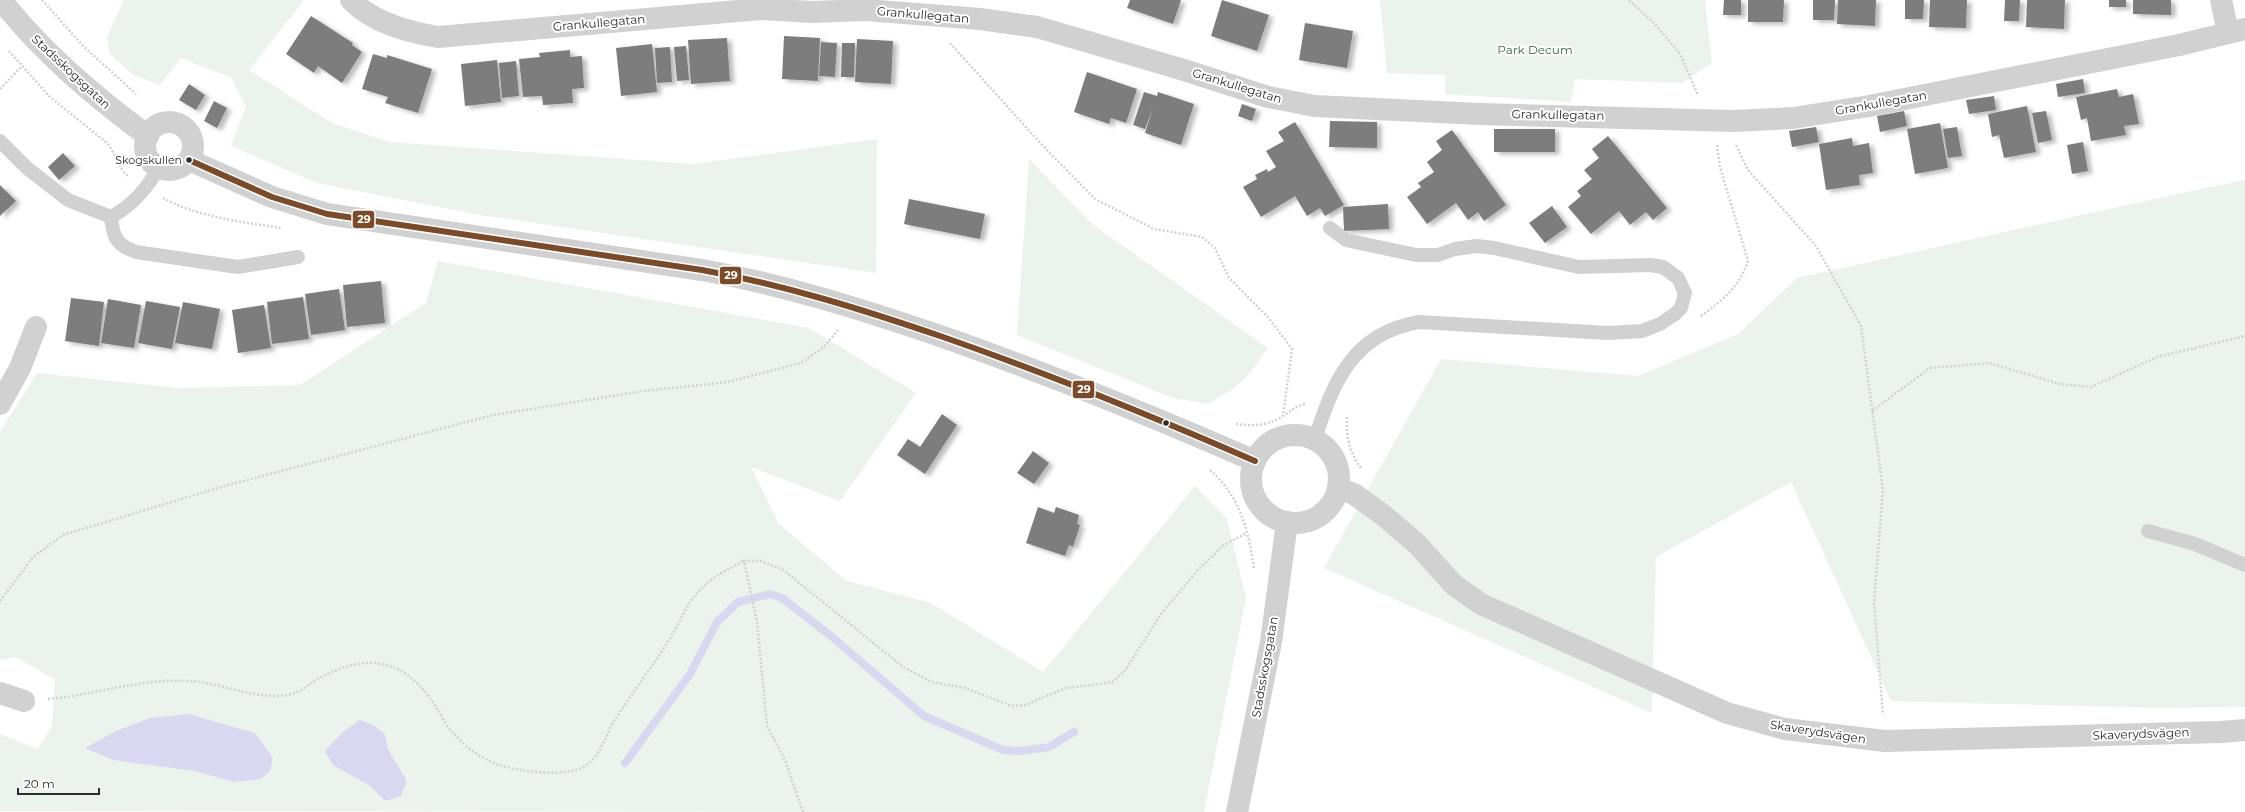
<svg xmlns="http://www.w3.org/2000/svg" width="2245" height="812" font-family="Montserrat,sans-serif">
	<defs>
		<filter id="shadow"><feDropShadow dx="4.5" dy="2.5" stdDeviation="2" flood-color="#0004"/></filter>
	</defs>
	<rect width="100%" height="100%" fill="#fff"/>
	<g fill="#ebf3ec" fill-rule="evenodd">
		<path d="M124 0H304L249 70 332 123 390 142 694 164 877 139 876 273 480 215 317 183 231 146 246 106 231 78 181 58 160 85 133 75 109 53 107 37Z"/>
		<path d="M1380 0H1705L1712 63 1682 83 1575 79 1571 102 1445 94V75L1387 73Z"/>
		<path d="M1029 159 1092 224 1268 348 1250 373 1233 389 1208 404 1173 398 1017 335Z"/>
		<path d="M2245 180V707L2160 708 1891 701 1791 482 1656 557 1652 713 1324 568 1441 359 1638 376 1738 334 1797 278 2177 194Z"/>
		<path d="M438 261 809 328 916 393 840 501 751 467 779 524 847 581 931 603 1043 672 1195 486 1227 519 1246 598 1204 812 0 811V734L37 749 52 727 55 680 16 657 0 660V432L37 373 179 388 300 385 426 303ZM189 714 255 733 233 782 195 771ZM385 734 388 749 407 781 385 801 369 785Z"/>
	</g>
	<g fill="#dad8f0">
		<path d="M189 714 255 733 273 758 270 771 261 779 233 782 195 771 113 760 85 748 116 731 150 718Z"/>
		<path d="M360 720 373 725 385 734 388 749 407 781 401 796 385 801 369 785 333 765 325 751 344 731Z"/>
	</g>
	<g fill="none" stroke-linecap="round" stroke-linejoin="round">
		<path stroke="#dad8f0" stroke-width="8" d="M625 763 690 674 717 622 738 602 770 594 782 598 831 636 924 716 1003 750 1020 751 1049 747 1074 732"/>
	</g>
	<g fill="#7d7d7d" filter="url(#shadow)">
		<path d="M1130 0H1181L1173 24 1127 8Z"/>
		<path d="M1222 0 1269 15 1257 51 1211 36Z"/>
		<path d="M1724 0H1741V15H1723Z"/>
		<path d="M1748 0H1784L1783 22H1748Z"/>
		<path d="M1813 0H1835L1834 20H1813Z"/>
		<path d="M1838 0H1876L1875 26 1837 24Z"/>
		<path d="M1905 0H1924L1923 19H1905Z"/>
		<path d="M1930 0H1967L1966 28 1929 27Z"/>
		<path d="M2005 0H2020L2019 21H2004Z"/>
		<path d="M2027 0H2065L2064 29 2026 27Z"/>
		<rect x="2109" y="0" width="17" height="7"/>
		<path d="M2133 0H2171V15L2133 14Z"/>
		<path d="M311 16 353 43 352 45 362 52 342 83 318 66 314 73 286 54Z"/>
		<path d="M1305 23 1353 31 1347 68 1299 60Z"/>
		<path d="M784 36 820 38 818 81 782 79Z"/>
		<path d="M727 38 730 81 691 84 688 40Z"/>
		<path d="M857 39 893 41 891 84 855 82Z"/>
		<path d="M821 42 837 43 835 77 819 76Z"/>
		<path d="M842 43H855L854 77H841Z"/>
		<path d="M652 44 657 92 621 96 616 48Z"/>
		<path d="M686 46 689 80 677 81 674 47Z"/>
		<path d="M670 47 672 82 657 83 655 48Z"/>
		<path d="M570 50V57L582 56 584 88 572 89 573 103 543 105 542 96 523 97 519 59 540 57 539 53Z"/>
		<path d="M373 54 387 58V55L432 69 418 113 385 103 388 97 362 89Z"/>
		<path d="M497 60 501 102 465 106 461 64Z"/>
		<path d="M516 61 519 96 502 98 499 63Z"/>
		<path d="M1087 72 1137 89 1126 123 1111 118 1109 124 1074 112Z"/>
		<path d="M2083 79 2085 93 2058 97 2056 84Z"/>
		<path d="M189 84 205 95 196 110 179 100Z"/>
		<path d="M2117 89 2119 97 2133 94 2139 124 2124 126 2126 135 2091 141 2087 118 2081 120 2076 97Z"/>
		<path d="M1144 92 1157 96 1158 92 1194 104 1181 145 1145 133 1153 108 1145 129 1133 125Z"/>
		<path d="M1994 96 1996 110 1969 114 1966 100Z"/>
		<path d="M214 101 227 108 217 128 204 121Z"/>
		<path d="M1242 104 1256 109 1252 121 1238 116Z"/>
		<path d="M2027 106 2036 152 2004 158 1999 135 1992 137 1988 114Z"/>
		<path d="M1904 111 1907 126 1880 132 1877 116Z"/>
		<path d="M2046 111 2052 140 2038 143 2032 113Z"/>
		<path d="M1330 121 1377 122V148L1329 147Z"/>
		<path d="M1295 122 1344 205 1325 216 1320 208 1307 216 1295 196 1261 217 1243 187 1257 179 1255 175 1267 169 1268 172 1276 167 1266 151 1284 141 1278 132Z"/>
		<path d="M1940 123 1948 168 1915 174 1907 129Z"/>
		<path d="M1816 127 1819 142 1792 147 1789 131Z"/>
		<path d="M1957 127 1962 156 1948 158 1943 129Z"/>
		<rect x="1494" y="129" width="61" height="23"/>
		<path d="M1452 130 1506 205 1484 221 1478 212 1468 220 1456 203 1427 224 1407 197 1421 187 1418 183 1434 172 1427 162 1442 150 1436 141Z"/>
		<path d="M1608 136 1667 208 1653 220 1646 212 1630 225 1619 211 1591 234 1568 207 1581 196 1577 191 1592 179 1584 170 1599 158 1592 149Z"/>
		<path d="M1852 138 1853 146 1869 143 1873 173 1859 175 1860 185 1826 190 1819 144Z"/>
		<path d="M2083 142 2088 171 2072 174 2067 145Z"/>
		<path d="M63 153 75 166 59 180 48 167Z"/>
		<path d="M0 185 16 201 0 216Z"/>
		<path d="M909 199 985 214 980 239 904 224Z"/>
		<path d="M1388 204 1389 229 1344 231 1343 207Z"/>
		<path d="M1552 206 1567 227 1545 243 1529 223Z"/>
		<path d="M381 281 385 323 347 327 343 285Z"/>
		<path d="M339 289 345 330 311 335 305 294Z"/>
		<path d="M303 297 309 339 272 344 267 302Z"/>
		<path d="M71 298 104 302 99 346 65 341Z"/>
		<path d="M108 299 141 305 134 348 101 343Z"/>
		<path d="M146 301 180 307 172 349 138 343Z"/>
		<path d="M183 302 220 309 212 349 175 343Z"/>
		<path d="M264 305 271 348 238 353 232 310Z"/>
		<path d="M942 414 957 425 925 474 897 455 908 439 920 447Z"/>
		<path d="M1033 451 1049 463 1034 484 1017 473Z"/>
		<path d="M1038 507 1054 513 1056 507 1079 515 1077 524 1080 525 1073 547 1069 545 1065 556 1026 543Z"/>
	</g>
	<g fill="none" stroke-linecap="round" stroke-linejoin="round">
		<g stroke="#d1d1d1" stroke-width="2.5" stroke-dasharray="2 2" stroke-linecap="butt">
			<path d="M42 0 84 47 136 94"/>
			<path d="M1629 0 1654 23 1680 54 1698 95"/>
			<path d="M950 43 1043 146 1095 199 1154 229 1202 237 1215 248 1229 278 1267 316 1292 349 1283 416"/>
			<path d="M9 51 50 97 107 143C117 155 116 166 128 176"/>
			<path d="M0 89 22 66"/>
			<path d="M1736 145 1748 170 1816 246 1861 326 1883 490 1874 602 1883 715"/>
			<path d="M163 198C198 217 242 222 281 228"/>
			<path d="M1701 316C1722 301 1740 286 1748 261L1720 167 1717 145"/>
			<path d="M1872 411 1930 368 1989 363 2060 384 2091 387 2157 357 2245 336"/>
			<path d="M1347 417C1345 434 1350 454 1361 468"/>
			<path d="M1236 424C1254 426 1268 426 1283 416 1291 411 1296 406 1305 404"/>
			<path d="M1210 470C1240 496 1249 532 1254 569"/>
			<path d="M0 601 33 557 63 535 221 487 493 415 644 391 728 382 801 363 824 347 838 330"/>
			<path d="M48 699C95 695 141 678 189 681 221 682 265 704 294 693 302 691 309 684 316 680 337 668 361 659 386 665 408 670 426 690 437 709 441 714 444 722 448 727 475 759 496 768 537 772 550 773 572 774 583 767 602 757 605 734 616 718 633 692 652 667 669 640 679 625 686 605 698 592 710 578 728 569 744 561"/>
			<path d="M803 812 785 760 767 726 757 622 744 561H760L782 569 903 667 932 682 965 688 1012 706 1025 705 1066 688 1113 682 1126 669 1161 614 1198 570 1224 545 1247 533"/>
		</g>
		<g stroke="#d1d1d1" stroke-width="14">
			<path d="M0 141 27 168 68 200 111 217C133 205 147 189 159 167"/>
			<path d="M111 217C113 237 116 245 136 252L238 267 298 257"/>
			<path d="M1315 439C1333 382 1353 333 1419 322L1608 333 1642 331 1660 324 1675 314 1681 308 1685 293 1678 278 1663 267 1650 265 1579 267 1494 248 1477 246 1455 249 1438 255H1416L1346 240 1330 228"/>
			<path d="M2148 531 2195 544 2245 565"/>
		</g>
		<g stroke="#d1d1d1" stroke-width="22">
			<path d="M351 0C373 23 408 32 438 37L761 9 812 12 866 10 980 19 1037 27 1184 70 1268 97 1315 106 1479 114 1733 121 1793 118 1869 106 2179 45 2245 29"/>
			<path d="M2221 0 2228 32"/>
			<path d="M0 404 20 368 36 327"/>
			<path d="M1338 488 1354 494 1383 515 1417 544 1454 585 1481 604 1727 713 1785 729 1885 741 2221 732 2245 730"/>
			<path d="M0 693 24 701"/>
		</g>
		<g stroke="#d1d1d1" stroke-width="22">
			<path d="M1 0C43 53 93 96 148 136"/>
			<circle cx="169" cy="146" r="24"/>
			<path d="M189 160 272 197 327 214 702 270C785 285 864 310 943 337 1049 374 1152 416 1255 461"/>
			<circle cx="1295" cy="479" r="44"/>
			<path d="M1237 812 1271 642 1287 522"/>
		</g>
		<defs>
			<path id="bus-1" d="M189 160 272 197 327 214 702 270C785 285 864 310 943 337 1049 374 1152 416 1255 461"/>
		</defs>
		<use href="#bus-1" stroke="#fff" stroke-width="9"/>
		<use href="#bus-1" stroke="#7a4b2a" stroke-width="6"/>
	</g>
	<g fill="#2c2c2c" stroke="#fff" stroke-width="1.5">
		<circle cx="189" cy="160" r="3.5"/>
		<circle cx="1166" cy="423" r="3.5"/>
	</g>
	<g text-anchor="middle" stroke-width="4" stroke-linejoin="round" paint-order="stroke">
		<g font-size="11" fill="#2c2c2c" stroke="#fff" text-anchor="end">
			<text x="182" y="164">Skogskullen</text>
		</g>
		<g font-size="12" fill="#2c2c2c" stroke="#fff">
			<text transform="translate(923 15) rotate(5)" y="4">Grankullegatan</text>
			<text transform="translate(599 23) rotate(-5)" y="4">Grankullegatan</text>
			<text transform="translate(71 72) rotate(43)" y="4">Stadsskogsgatan</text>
			<text transform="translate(1237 86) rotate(17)" y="4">Grankullegatan</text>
			<text transform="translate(1881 103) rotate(-10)" y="4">Grankullegatan</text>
			<text transform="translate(1558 115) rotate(1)" y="4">Grankullegatan</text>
			<text transform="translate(1265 667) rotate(-80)" y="4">Stadsskogsgatan</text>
			<text transform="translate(1818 732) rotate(9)" y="4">Skaverydsvägen</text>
			<text transform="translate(2141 734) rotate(-2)" y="4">Skaverydsvägen</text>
		</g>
		<g font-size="12" fill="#3c6646" stroke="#fff">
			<text x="1535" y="54">Park Decum</text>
		</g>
	</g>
	<g stroke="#fff" stroke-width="1.5">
		<rect x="352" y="210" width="23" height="19" rx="4" fill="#7a4b2a"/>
		<rect x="719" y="266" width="23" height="19" rx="4" fill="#7a4b2a"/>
		<rect x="1072" y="380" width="23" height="19" rx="4" fill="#7a4b2a"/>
	</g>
	<g font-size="11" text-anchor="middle" font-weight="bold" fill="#fff">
		<text x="364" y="223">29</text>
		<text x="731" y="279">29</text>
		<text x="1084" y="393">29</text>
	</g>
	<path d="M18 788v6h81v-6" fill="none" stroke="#2c2c2c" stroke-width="2"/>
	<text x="24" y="788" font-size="12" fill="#2c2c2c" stroke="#ffffff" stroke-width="3" paint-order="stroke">20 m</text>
</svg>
